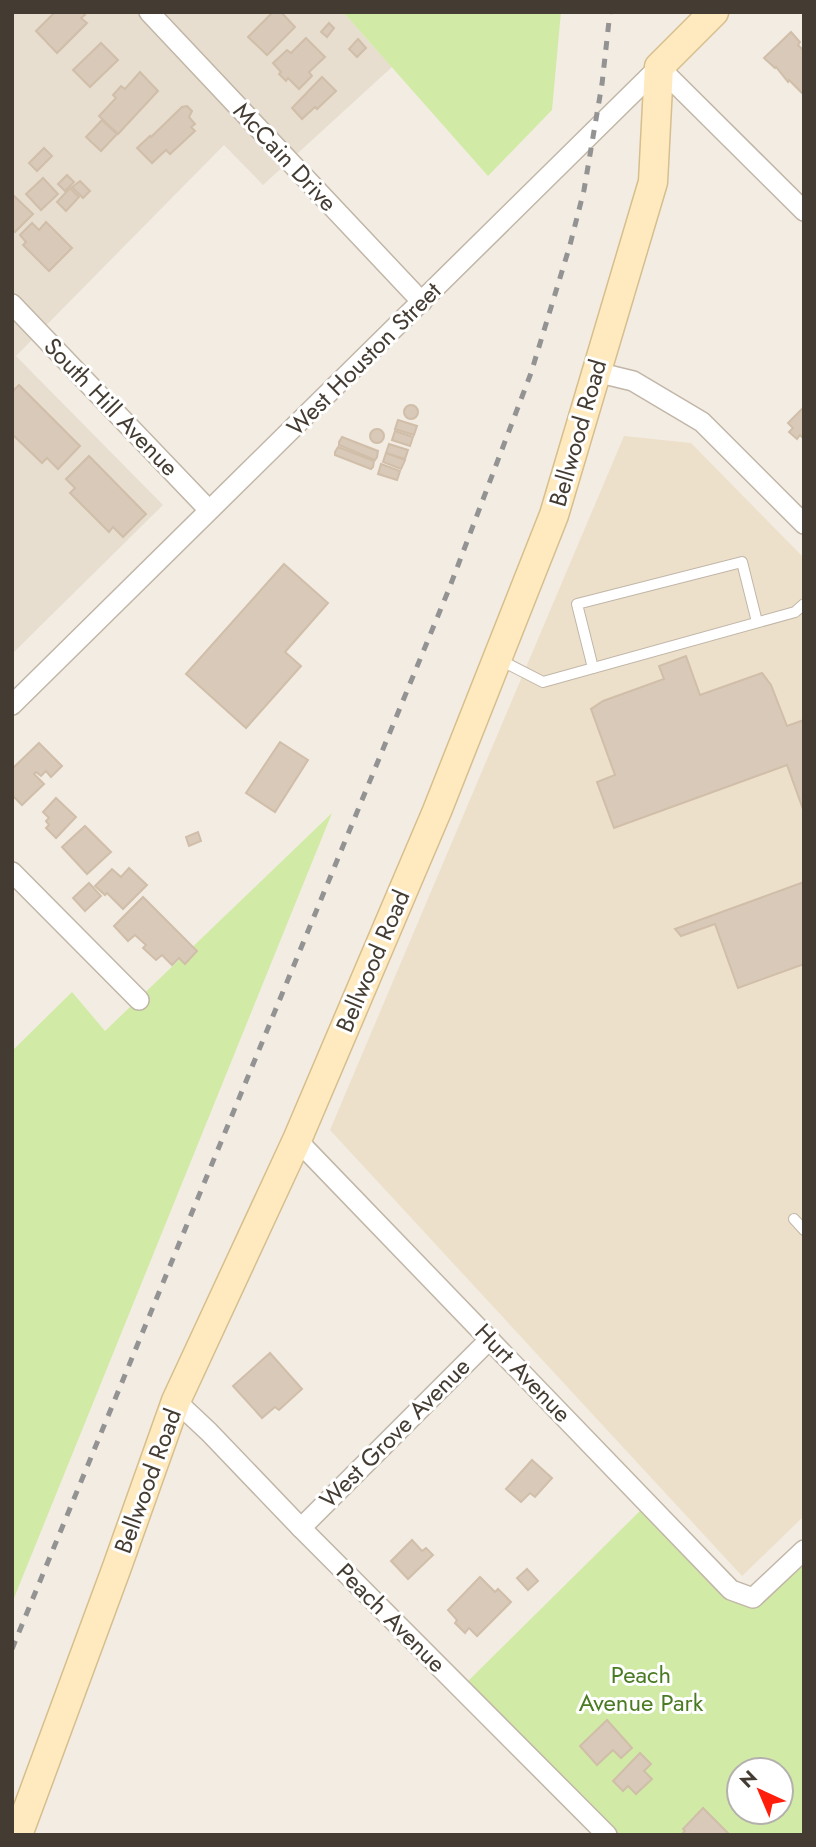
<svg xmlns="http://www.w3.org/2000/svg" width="816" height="1847" font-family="Jost,sans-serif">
	<rect width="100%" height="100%" fill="#f3ece2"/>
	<path fill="#e7decf" d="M12 12H343L392 67 263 185 224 145 16 356 163 505 12 654Z"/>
	<path fill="#ede0ca" d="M624 436 691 443 804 558V1516L742 1576 330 1130Z"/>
	<g fill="#d1eba6" fill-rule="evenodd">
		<path d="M343 12H561L552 110 488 176Z"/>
		<path d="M332 813 12 1603V1051L72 992 105 1031Z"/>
		<path d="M648 1503 753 1598 804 1550V1835H607L461 1688ZM739 1770H781V1812H739Z"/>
	</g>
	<g fill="#d8c9b9" stroke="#d0bea9" stroke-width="2">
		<path d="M55 12H82L85 15 81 18 87 23 57 53 36 31Z"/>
		<path d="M273 12H281L295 27 267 55 248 37Z"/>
		<path d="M329 23 334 28 327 37 321 32Z"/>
		<path d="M791 32 800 42 798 45 804 51V95L789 80 788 82 776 67 775 68 764 58Z"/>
		<path d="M306 38 325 57 309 72 312 76 299 89 288 78 286 81 279 74 281 72 273 63 287 50 291 53Z"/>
		<path d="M358 39 366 48 357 57 349 49Z"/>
		<path d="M101 43 118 60 90 87 73 70Z"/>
		<path d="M140 72 158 91 118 134 99 116 116 98 113 95 121 86 125 89Z"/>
		<path d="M322 77 336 91 317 109 315 107 302 119 292 108Z"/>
		<path d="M187 106 192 111 189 117 195 124 191 127 195 131 170 154 166 150 152 163 137 148 150 136 151 137 182 107Z"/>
		<path d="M102 120 117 134 101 151 86 137Z"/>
		<path d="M44 148 52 156 37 171 29 163Z"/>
		<path d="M67 175 74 182 65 191 58 184Z"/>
		<path d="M43 178 58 194 41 210 26 194Z"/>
		<path d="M80 181 90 191 83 198 72 187Z"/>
		<path d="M70 188 79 197 66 211 57 202Z"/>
		<path d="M12 194 33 214 15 232 12 229Z"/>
		<path d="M46 222 72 248 49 271 23 245 26 242 20 235 32 223 39 230Z"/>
		<path d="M19 385 80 446 58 469 47 458 42 463 12 434V392Z"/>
		<circle cx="411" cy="412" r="7"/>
		<path d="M804 407V439L800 435 797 439 789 432 793 428 788 423Z"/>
		<path d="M398 420 417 426 414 435 395 429Z"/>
		<circle cx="377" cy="436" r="7"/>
		<path d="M395 431 413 437 410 446 392 440Z"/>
		<path d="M342 437 378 451 377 457 375 460 339 445V442Z"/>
		<path d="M389 444 408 450 405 459 386 453Z"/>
		<path d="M338 447 374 461 373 467 371 469 335 455V452Z"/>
		<path d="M386 453 405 460 401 469 383 462Z"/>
		<path d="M89 456 146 514 123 537 113 527 109 532 70 493 75 488 66 479Z"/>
		<path d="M381 464 400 471 397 480 378 474Z"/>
		<path d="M284 564 328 603 285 652 301 666 246 728 186 674Z"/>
		<path d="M686 656 700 695 762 673 771 685 787 726 804 720V812L787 765 614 828 597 782 615 775 591 709 603 701 664 679 659 666Z"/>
		<path d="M280 742 308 760 275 812 246 793Z"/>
		<path d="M39 743 62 766 51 777 46 771 41 776 36 772 34 774 44 784 22 805 12 795V769Z"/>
		<path d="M56 798 76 817 56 838 46 828 49 825 46 821 49 818 43 812Z"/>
		<path d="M85 826 111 852 87 874 62 847Z"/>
		<path d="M198 832 201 841 189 846 186 837Z"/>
		<path d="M129 868 147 885 123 909 107 893 105 895 95 886 112 869 121 877Z"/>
		<path d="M804 882V964L738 988 715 924 681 936 675 929Z"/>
		<path d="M89 883 101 896 85 911 73 898Z"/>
		<path d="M143 897 197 951 185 964 179 958 172 965 162 955 156 960 143 948 146 945 135 935 128 941 114 926Z"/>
		<path d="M270 1353 302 1389 279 1410 275 1407 262 1418 233 1386Z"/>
		<path d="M532 1460 552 1478 535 1497 530 1493 521 1502 506 1489Z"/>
		<path d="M412 1540 422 1551 426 1548 433 1555 408 1579 391 1561Z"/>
		<path d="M527 1569 538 1581 528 1590 517 1578Z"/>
		<path d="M480 1577 495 1592 498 1589 511 1602 477 1636 469 1628 465 1633 455 1623 457 1620 448 1610Z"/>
		<path d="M607 1720 632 1748 621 1758 613 1750 597 1765 580 1746Z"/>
		<path d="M640 1753 651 1764 644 1771 652 1779 636 1794 628 1786 623 1791 613 1781Z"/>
		<path d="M703 1808 730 1835H681L685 1831 683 1829Z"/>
	</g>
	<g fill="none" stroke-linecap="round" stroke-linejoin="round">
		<defs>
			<g id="lane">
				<path d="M498 659 543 682 795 612 804 604"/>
				<path d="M593 668 577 604 742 562 757 622"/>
				<path d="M794 1219 804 1230"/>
			</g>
			<g id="street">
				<path d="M149 12 422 302"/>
				<path d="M12 304 209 510"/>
				<path d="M596 372 633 381 702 422 804 524"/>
				<path d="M12 705 659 67 804 211"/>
				<path d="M12 872 139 1000"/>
				<path d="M297 1140 731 1590 753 1598 804 1550"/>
				<path d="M176 1401 209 1432 301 1528 607 1835"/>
				<path d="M301 1528 490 1339"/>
			</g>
			<path id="secondary" d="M18 1835 117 1567 176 1401 297 1140 437 811 554 515 653 182 659 67 714 12"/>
		</defs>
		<use href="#lane" stroke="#c1b6a7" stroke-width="12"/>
		<use href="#street" stroke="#c1b6a7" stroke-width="22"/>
		<use href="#secondary" stroke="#d6be8d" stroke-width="31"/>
		<use href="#lane" stroke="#fff" stroke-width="10"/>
		<use href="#street" stroke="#fff" stroke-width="19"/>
		<use href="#secondary" stroke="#ffeabf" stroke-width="28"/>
		<path stroke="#939393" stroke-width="5" stroke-dasharray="9 9" stroke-linecap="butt" d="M12 1649 449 589 531 373 570 245 584 190 602 84 610 12"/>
	</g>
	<g text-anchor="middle" stroke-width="6" stroke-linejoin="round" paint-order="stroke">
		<g font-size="24" fill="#443c32" stroke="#fff">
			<text transform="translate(285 157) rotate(47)" y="8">McCain Drive</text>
			<text transform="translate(364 359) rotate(-45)" y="8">West Houston Street</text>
			<text transform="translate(111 407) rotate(46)" y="8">South Hill Avenue</text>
			<text transform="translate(578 433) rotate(-74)" y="8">Bellwood Road</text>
			<text transform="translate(373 961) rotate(-67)" y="8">Bellwood Road</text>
			<text transform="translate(523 1373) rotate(46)" y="8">Hurt Avenue</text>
			<text transform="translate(395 1433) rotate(-45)" y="8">West Grove Avenue</text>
			<text transform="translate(148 1481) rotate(-70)" y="8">Bellwood Road</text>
			<text transform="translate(391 1618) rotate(45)" y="8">Peach Avenue</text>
		</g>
		<g font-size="24" fill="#4a7a21" stroke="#fff">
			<text x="641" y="1683">Peach<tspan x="641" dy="28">Avenue Park</tspan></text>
		</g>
	</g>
	<rect width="816" height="1847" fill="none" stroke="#443c32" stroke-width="28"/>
	<g transform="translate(760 1791) rotate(316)"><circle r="33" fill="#ffffff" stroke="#b4b1ad" stroke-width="2"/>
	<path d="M0-5L12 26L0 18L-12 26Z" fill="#ff1d0c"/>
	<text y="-10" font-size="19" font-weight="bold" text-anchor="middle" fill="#443c32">N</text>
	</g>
</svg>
